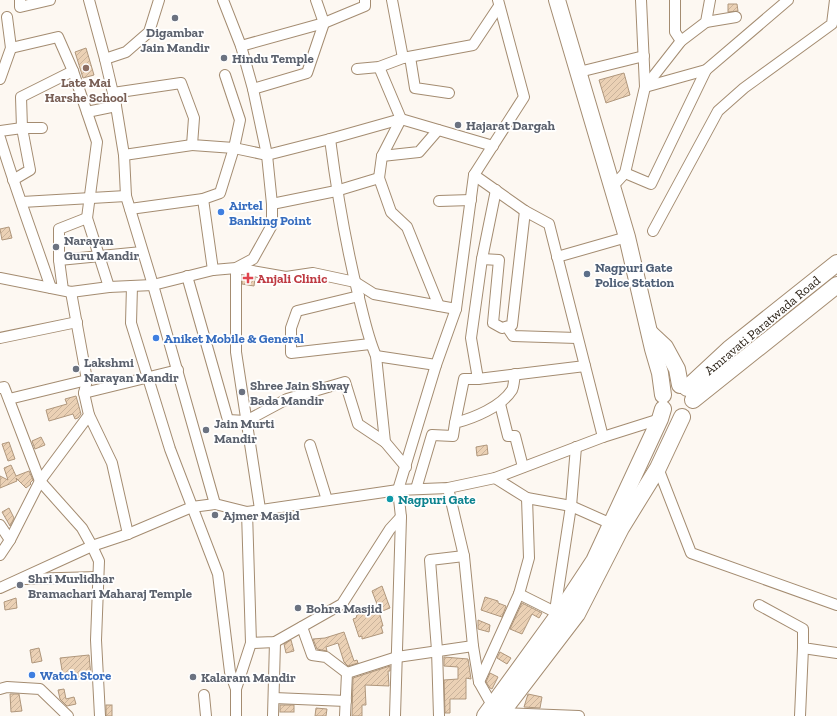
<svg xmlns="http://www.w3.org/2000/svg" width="837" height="716" font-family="'Zilla Slab',serif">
	<defs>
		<pattern id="building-hatch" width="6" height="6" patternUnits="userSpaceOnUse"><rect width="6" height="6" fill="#ebd1b5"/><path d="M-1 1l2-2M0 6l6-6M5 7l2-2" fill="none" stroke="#cab39b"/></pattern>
	</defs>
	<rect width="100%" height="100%" fill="#fdf8f2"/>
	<g fill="url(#building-hatch)" stroke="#b0977c">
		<path d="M728 4H737L738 11 728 12Z"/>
		<path d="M86 48 94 75 83 78 75 52Z"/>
		<path d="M624 73 630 95 606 103 599 80Z"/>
		<path d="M9 227 12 238 2 240 0 229Z"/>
		<path d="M242 276 255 278 254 286 242 284Z"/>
		<path d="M76 396 81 414 78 418 75 419 73 414 49 421 46 410 67 404 65 399Z"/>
		<path d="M41 437 45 445 35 449 32 441Z"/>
		<path d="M9 442 15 459 8 461 2 444Z"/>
		<path d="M487 445 488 454 477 456 476 447Z"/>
		<path d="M11 465 16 476 29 471 33 480 30 483 31 484 26 488 16 478 17 481 0 488V476L8 480 4 468Z"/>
		<path d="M9 508 14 518 10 526 2 512Z"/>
		<path d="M382 586 390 608 380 612 372 591Z"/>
		<path d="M485 597 498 601V603L506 606 502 617 481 610Z"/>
		<path d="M16 598 17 608 5 610 4 602Z"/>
		<path d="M522 603 542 613 539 618 532 614 522 634 510 629Z"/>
		<path d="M378 608 383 626H381L383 633 362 639V636L359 637 353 619 356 618 357 615Z"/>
		<path d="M478 620 490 625 489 632 478 629Z"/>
		<path d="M344 632 354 661 357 660 358 663 348 666 344 662 338 643 326 647 327 651 317 649 313 639 325 638Z"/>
		<path d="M291 640 294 651 286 653 284 644Z"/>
		<path d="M39 648 42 661 32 663 30 650Z"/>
		<path d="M500 652 511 658 507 664 497 658Z"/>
		<path d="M89 655 91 676 70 678 69 676H63L60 658Z"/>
		<path d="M444 657 468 659 471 679 466 678V699H450V713H445L444 680 458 679V667L444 666Z"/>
		<path d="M390 666V671H388L389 686 365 685 366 705H362V716H352L353 678Z"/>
		<path d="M490 673 498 677 492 689 490 688 486 682Z"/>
		<path d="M64 689 66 699 74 697 76 704 67 706 60 699 58 690Z"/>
		<path d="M10 694H19L22 711 11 712Z"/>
		<path d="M528 694 542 697 540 708 524 707Z"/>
		<rect x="106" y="705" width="6" height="11"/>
		<rect x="280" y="705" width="14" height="7"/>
		<path d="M316 708 327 709 326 716H315Z"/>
	</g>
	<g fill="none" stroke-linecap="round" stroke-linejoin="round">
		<defs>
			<g id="street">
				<path d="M20 0V7L50 0"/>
				<path d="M89 0 105 59 116 106 124 155 126 196 153 285 215 504 247 512 398 490 448 488 495 478 603 437 660 419"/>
				<path d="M392 0 403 58"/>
				<path d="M675 0V32L681 41"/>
				<path d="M706 22 736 17"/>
				<path d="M241 46 324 23 365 6V0"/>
				<path d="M11 48 58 37 73 71 97 142 87 218"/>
				<path d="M410 57 415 88 449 93"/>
				<path d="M105 59 126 52 149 32 159 0"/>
				<path d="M379 67 401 119 382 156 379 178 391 212 407 227 439 306"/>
				<path d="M357 69 379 67 403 58 473 45 499 6"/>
				<path d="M579 72 644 56"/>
				<path d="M0 79 11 48 7 17"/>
				<path d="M645 87 706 70 788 0"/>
				<path d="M645 87 681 41 706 22 710 0"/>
				<path d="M253 89 307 73 324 23 316 0"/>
				<path d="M113 93 181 83 194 118 192 145 234 148 267 155 330 139 401 119 493 146"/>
				<path d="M87 112 116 106"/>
				<path d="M0 131 22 128H42"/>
				<path d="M0 138C15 188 34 238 51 288"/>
				<path d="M330 139C337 193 346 246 359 298 364 318 368 338 376 356L385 442 406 467"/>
				<path d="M124 155 192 145"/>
				<path d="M382 156 419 152 438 130"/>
				<path d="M625 173 651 184 706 70"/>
				<path d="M474 175 525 211 549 224 603 437"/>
				<path d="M13 180 30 170 22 128 21 97 73 71"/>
				<path d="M613 186 625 173 645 87 641 0"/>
				<path d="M203 199 213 270"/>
				<path d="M439 201 471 200"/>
				<path d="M22 202 126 196"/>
				<path d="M272 204 336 191 379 178"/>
				<path d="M130 209 203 199 220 193 234 148 240 120 225 75"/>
				<path d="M653 231 718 111 744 88 832 24 835 0"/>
				<path d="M557 257 627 237"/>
				<path d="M482 259 499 260 493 323 502 328 512 325 525 211"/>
				<path d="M59 260 142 252"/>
				<path d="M187 276 228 420 246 421 287 399 345 382 358 424 385 442"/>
				<path d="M0 278 71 292 109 287 153 285 213 270 236 268 253 259 272 225V204L267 155 253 89 241 46 223 0"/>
				<path d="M132 286 131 323 170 449 218 574 230 672 236 689"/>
				<path d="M63 290 59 260V229L87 218 109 287"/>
				<path d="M359 296 297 311 291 328V353L370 344"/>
				<path d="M507 327 513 336 577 338"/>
				<path d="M0 338 77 322"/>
				<path d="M376 356 436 365"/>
				<path d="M478 379 471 338 482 259 496 190"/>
				<path d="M0 388 4 387 40 481 82 528 92 546 99 561 96 640 100 716"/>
				<path d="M84 393 178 370"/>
				<path d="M9 399 87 380"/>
				<path d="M500 404 508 436H515L523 467"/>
				<path d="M89 415 112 463 128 534"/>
				<path d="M455 423 464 379H478L585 366"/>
				<path d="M310 445 327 500"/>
				<path d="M658 468 691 553 837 605"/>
				<path d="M495 478 527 498 571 506 616 526"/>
				<path d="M448 488 464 556 473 646 479 682 492 705 501 713 579 716"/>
				<path d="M416 489 432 435 453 436 455 423C474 418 501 407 512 390 514 386 514 379 515 374"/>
				<path d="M260 509 236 352V268L286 277 313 273 355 282 374 294 456 309"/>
				<path d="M0 525 10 540"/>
				<path d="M0 555 10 540 40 481 89 415 84 393 87 380 71 292"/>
				<path d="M25 579 98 577"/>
				<path d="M0 588 92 546 128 534 192 507 215 504"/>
				<path d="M519 594 559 614"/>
				<path d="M759 605 803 629V648L837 653"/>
				<path d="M555 611 571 506 576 447"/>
				<path d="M302 627 312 655 326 657 347 673"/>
				<path d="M251 643 275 642 342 604 390 529 401 517"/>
				<path d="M479 682 519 594 529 558 527 498"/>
				<path d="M0 689 7 687 40 689 68 716"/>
				<path d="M204 695 206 716"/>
				<path d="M274 698 346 701"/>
				<path d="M236 716V689L251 643 247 512"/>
				<path d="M273 716 275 642"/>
				<path d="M345 716 347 673 397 657 473 646"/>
				<path d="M395 716 401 517 398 490 436 365 456 309 474 175 524 97 498 0"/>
				<path d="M439 716 437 650 430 560 464 556"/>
				<path d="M800 716 803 648"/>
			</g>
			<g id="primary">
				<path d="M557 0 627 237 653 349 660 373 663 395"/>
				<path d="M650 333 665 347 677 369 680 385"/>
				<path d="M687 388 729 349 837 263"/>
				<path d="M693 400 837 285"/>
				<path d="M485 716 559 614 594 561 660 419 663 409"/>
				<path d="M499 716 577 614 621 528 658 468 682 417"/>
			</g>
		</defs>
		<use href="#street" stroke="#a48c71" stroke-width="12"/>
		<use href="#primary" stroke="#a48c71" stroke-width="18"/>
		<use href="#street" stroke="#fff" stroke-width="10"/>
		<use href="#primary" stroke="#fff" stroke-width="16"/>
	</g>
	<g fill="#6b7280" stroke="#fff" stroke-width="1.5">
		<circle cx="175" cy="18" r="4"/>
		<circle cx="224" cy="58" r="4"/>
		<circle cx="458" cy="125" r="4"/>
		<circle cx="56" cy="247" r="4"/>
		<circle cx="76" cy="369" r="4"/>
		<circle cx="242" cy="392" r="4"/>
		<circle cx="206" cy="430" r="4"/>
		<circle cx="215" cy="515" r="4"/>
		<circle cx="20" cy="585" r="4"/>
		<circle cx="298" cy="608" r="4"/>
		<circle cx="193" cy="677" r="4"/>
	</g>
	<circle fill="#8d6e63" stroke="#fff" stroke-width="1.5" cx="86" cy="68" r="4"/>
	<g fill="#3f7fe0" stroke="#fff" stroke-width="1.5">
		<circle cx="221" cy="212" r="4"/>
		<circle cx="156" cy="338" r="4"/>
		<circle cx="32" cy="675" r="4"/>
	</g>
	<circle fill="#5c6f8a" stroke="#fff" stroke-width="1.5" cx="587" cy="274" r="4"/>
	<path fill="#e0444e" stroke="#fff" stroke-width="1.5" d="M246 272h4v4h4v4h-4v4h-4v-4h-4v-4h4z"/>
	<circle fill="#0f9aa8" stroke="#fff" stroke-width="1.5" cx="390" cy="499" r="4"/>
	<g text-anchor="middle" stroke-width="3.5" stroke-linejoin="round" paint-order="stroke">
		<g font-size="13" font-weight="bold" fill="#5b616d" stroke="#fff" text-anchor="start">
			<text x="175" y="37" text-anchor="middle">Digambar<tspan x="175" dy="15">Jain Mandir</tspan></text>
			<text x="232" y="63">Hindu Temple</text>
			<text x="466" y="130">Hajarat Dargah</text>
			<text x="64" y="245">Narayan<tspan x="64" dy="15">Guru Mandir</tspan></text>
			<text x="84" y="367">Lakshmi<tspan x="84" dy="15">Narayan Mandir</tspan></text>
			<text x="250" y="390">Shree Jain Shway<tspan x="250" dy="15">Bada Mandir</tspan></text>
			<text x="214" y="428">Jain Murti<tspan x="214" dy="15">Mandir</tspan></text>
			<text x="223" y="520">Ajmer Masjid</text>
			<text x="28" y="583">Shri Murlidhar<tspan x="28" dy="15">Bramachari Maharaj Temple</tspan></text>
			<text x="306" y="613">Bohra Masjid</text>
			<text x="201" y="682">Kalaram Mandir</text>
		</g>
		<g font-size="13" font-weight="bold" fill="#785e54" stroke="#fff">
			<text x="86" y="87">Late Mai<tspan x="86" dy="15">Harshe School</tspan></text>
		</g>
		<g font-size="13" font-weight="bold" fill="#366cbe" stroke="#fff" text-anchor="start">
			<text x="229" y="210">Airtel<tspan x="229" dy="15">Banking Point</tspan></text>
			<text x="164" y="343">Aniket Mobile &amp; General</text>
			<text x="40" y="680">Watch Store</text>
		</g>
		<g font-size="13" font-weight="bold" fill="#4e5e75" stroke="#fff" text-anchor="start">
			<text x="595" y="272">Nagpuri Gate<tspan x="595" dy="15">Police Station</tspan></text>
		</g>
		<g font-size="13" font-weight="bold" fill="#be3a42" stroke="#fff" text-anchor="start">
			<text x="257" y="283">Anjali Clinic</text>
		</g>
		<g font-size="13" fill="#2c2318" stroke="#fff">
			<text transform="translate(762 325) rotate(-40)" y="5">Amravati Paratwada Road</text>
		</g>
		<g font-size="13" font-weight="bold" fill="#0d838f" stroke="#fff" text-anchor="start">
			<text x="398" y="504">Nagpuri Gate</text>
		</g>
	</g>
</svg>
